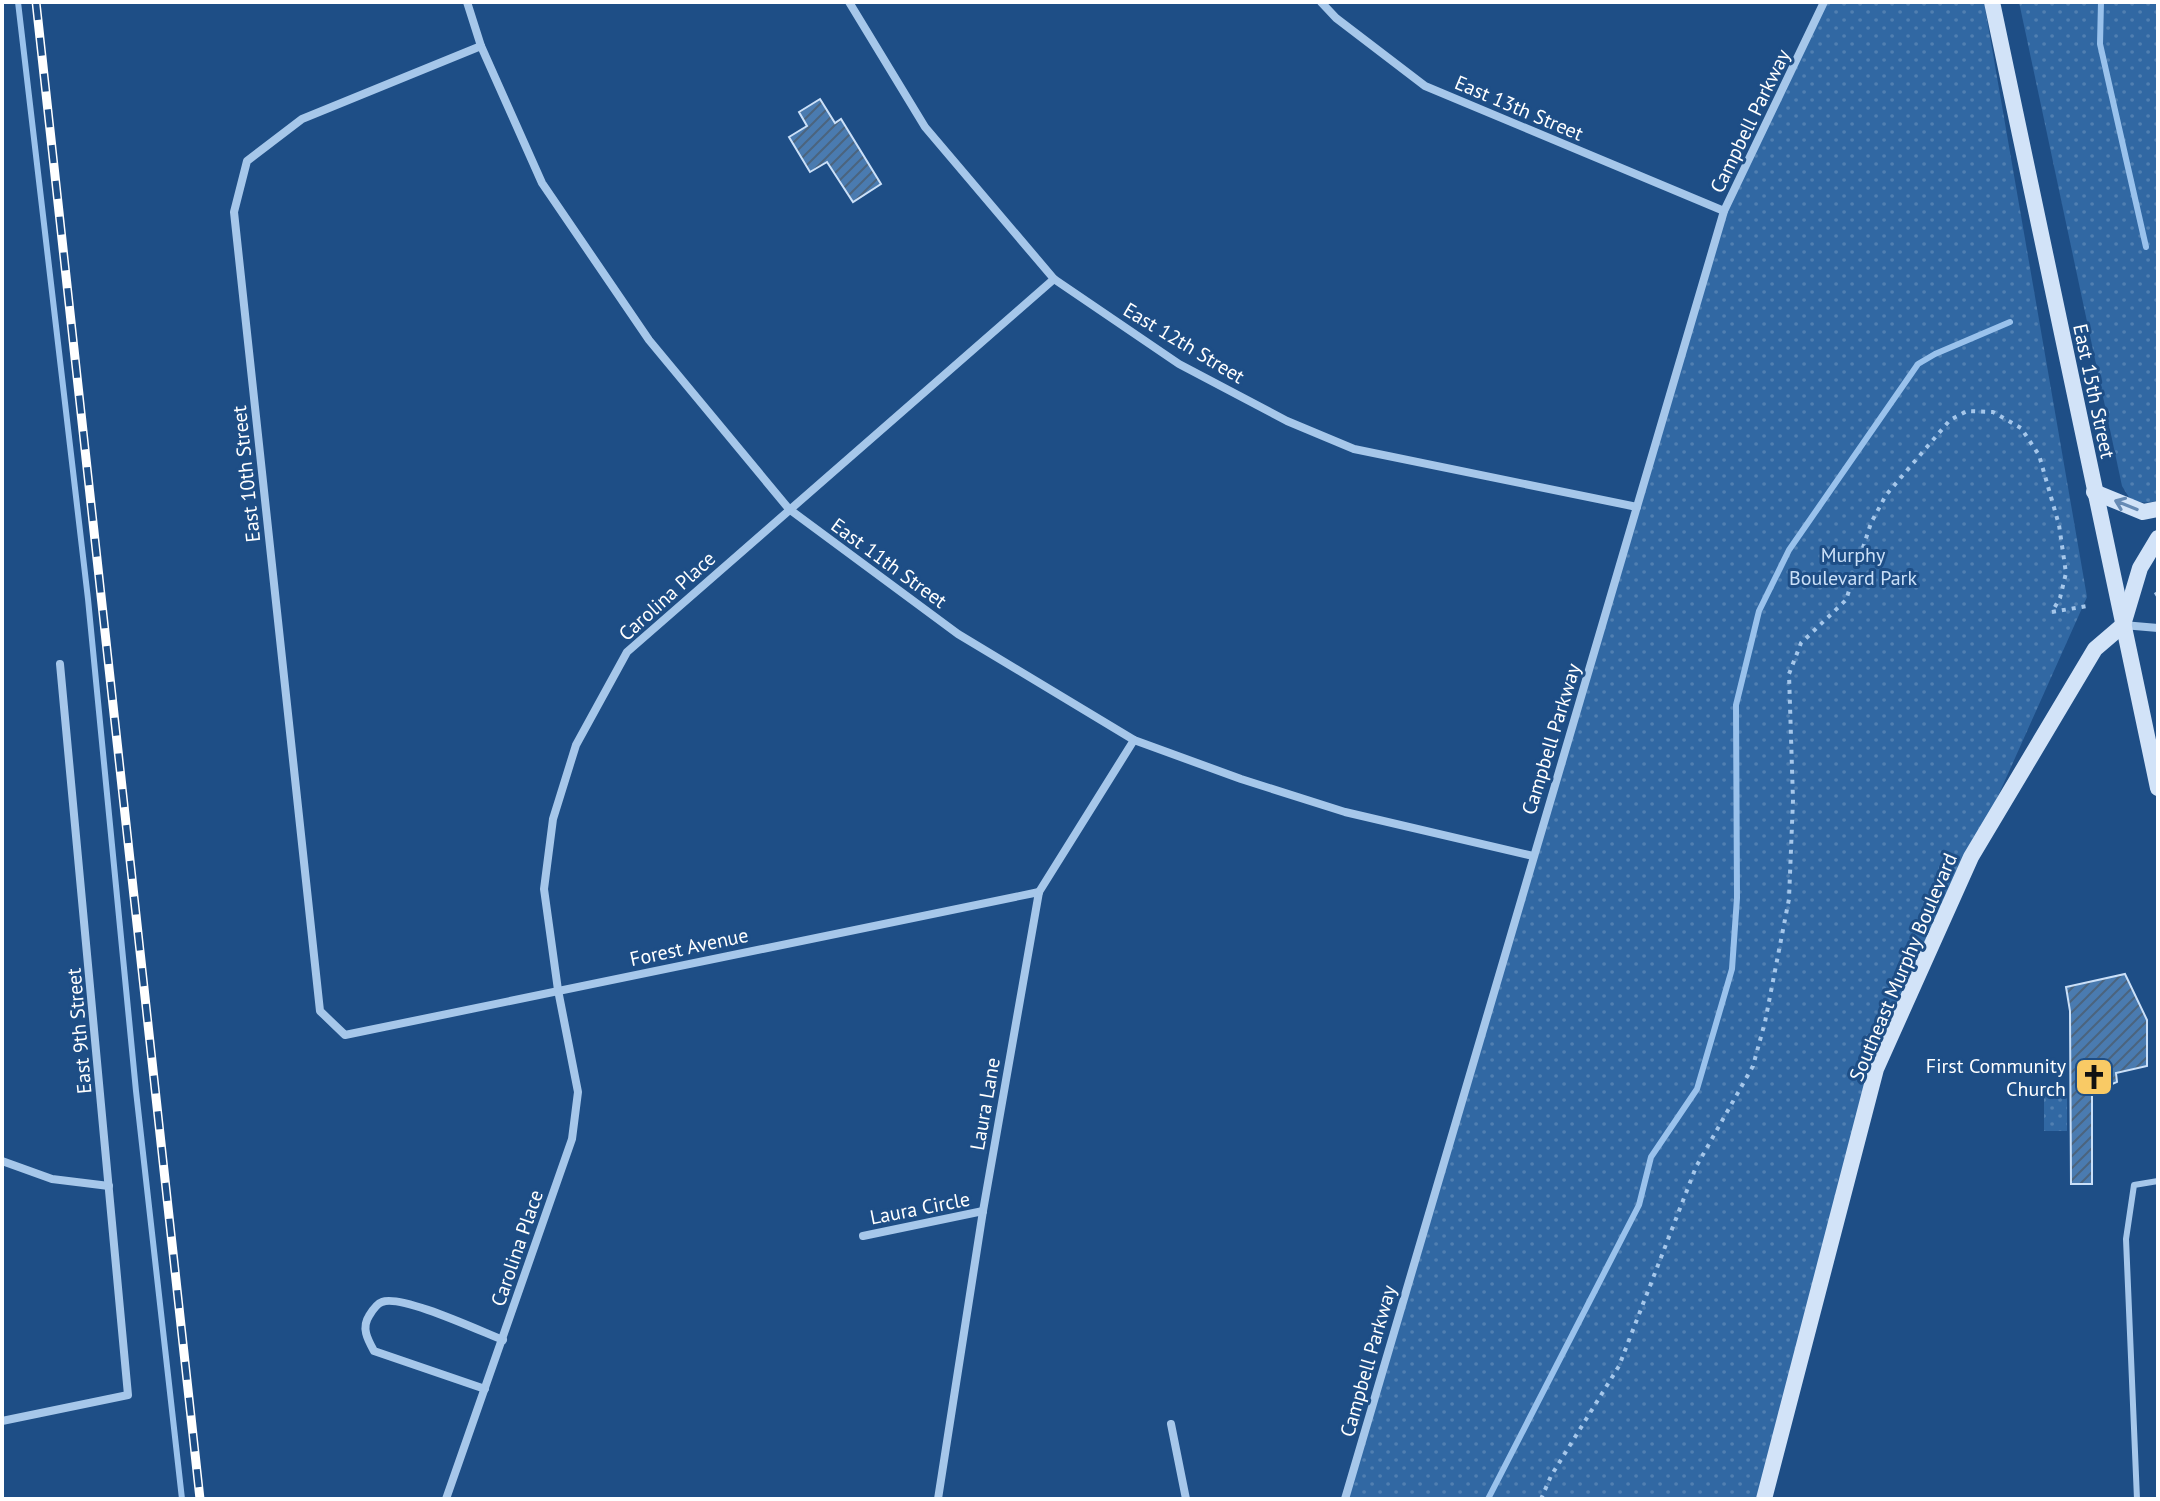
<svg xmlns="http://www.w3.org/2000/svg" width="2160" height="1501" font-family="'PT Sans',sans-serif">
	<defs>
		<pattern id="grass-dots" width="8" height="8" patternUnits="userSpaceOnUse" patternTransform="scale(2)"><rect width="8" height="8" fill="#3168a3"/><path d="M2 2h.1M6 6h.1" fill="none" stroke="#507fb1" stroke-width="1.8" stroke-linecap="round"/></pattern>
		<pattern id="building-hatch" width="6" height="6" patternUnits="userSpaceOnUse" patternTransform="scale(2)"><rect width="6" height="6" fill="#4a7bb0"/><path d="M-1 1l2-2M0 6l6-6M5 7l2-2" fill="none" stroke="#4b647e"/></pattern>
	</defs>
	<rect width="100%" height="100%" fill="#1e4e86"/>
	<g fill="url(#grass-dots)">
		<path d="M1824 2H1984L2087 597 1876 1069 1764 1499H1345L1724 211Z"/>
		<path d="M2019 2H2158V500C2147 504 2141 503 2130 499L2122 486Z"/>
		<rect x="2044" y="1092" width="23" height="39"/>
	</g>
	<g fill="none" stroke-linecap="round" stroke-linejoin="round">
		<g stroke="#9ac2ec" stroke-width="6">
			<path d="M18 2 88 599 136 1091 182 1499"/>
			<path d="M2101 2 2100 44 2146 247"/>
			<path d="M1488 1499 1639 1205 1651 1157 1697 1089 1732 969 1737 898 1736 705 1759 611 1789 550 1918 364 1935 354 2010 322"/>
		</g>
	</g>
	<g fill="url(#building-hatch)" stroke="#cbe0f8" stroke-width="2">
		<path d="M820 99 835 123 841 119 881 184 853 202 827 162 810 172 789 137 807 126 799 112Z"/>
		<path d="M2125 974 2147 1020V1066L2116 1073 2117 1082 2092 1093V1184H2071L2070 1011 2066 987Z"/>
	</g>
	<g fill="none" stroke-linecap="round" stroke-linejoin="round">
		<g stroke="#a6c7ea" stroke-width="4" stroke-dasharray="4 6" stroke-linecap="butt">
			<path d="M2158 485V489"/>
			<path d="M2155 595 2158 593"/>
			<path d="M2052 612 2087 606"/>
			<path d="M1541 1499 1551 1476 1619 1366 1696 1167 1753 1066 1765 1022 1789 899 1793 800 1789 674 1801 643 1846 600 1871 523 1886 495 1950 420 1967 411 1993 412 2021 428 2039 455 2059 525 2066 573 2060 598 2052 612"/>
		</g>
		<path stroke="#a6c7ea" stroke-width="6" d="M2137 1499 2126 1239 2134 1185 2158 1181"/>
		<g stroke="#a6c7ea" stroke-width="8">
			<path d="M467 2 481 46 542 183 649 340 789 509 958 634 1134 740 1241 779 1345 812 1533 856"/>
			<path d="M849 2 925 127 1054 279 1179 364 1287 421 1354 449 1637 507"/>
			<path d="M1321 2 1336 18 1425 86 1724 211"/>
			<path d="M481 46 302 119 247 161 234 212 320 1011 345 1035 1039 892"/>
			<path d="M2123 625 2158 628"/>
			<path d="M2 1161 52 1179 109 1186"/>
			<path d="M863 1236 983 1211"/>
			<path d="M485 1389 374 1351C368 1340 361 1328 369 1316 372 1311 376 1304 382 1302 401 1294 480 1331 503 1340"/>
			<path d="M2 1421 128 1395 60 664"/>
			<path d="M1171 1424 1186 1499"/>
			<path d="M446 1499 572 1139 578 1092 558 990 544 889 553 819 576 745 627 652 1054 279"/>
			<path d="M938 1499 983 1211 1039 892 1134 740"/>
			<path d="M1345 1499 1724 211 1824 2"/>
		</g>
		<g stroke="#d2e3f8" stroke-width="16">
			<path d="M1992 2 2158 788"/>
			<path d="M2094 492 2143 512 2158 509"/>
			<path d="M1764 1499 1876 1069 1971 857 2095 649 2123 625 2140 568 2158 538"/>
		</g>
		<defs>
			<path id="rail" d="M36 2 200 1499"/>
		</defs>
		<use href="#rail" stroke="#fff" stroke-width="9"/>
		<use href="#rail" stroke="#1e4e86" stroke-width="6" stroke-dasharray="18" stroke-linecap="butt"/>
	</g>
	<defs><path id="oneway-shaft" d="M-6 0H5M1.5-3L5.5 0L1.5 3" fill="none" stroke-width="1.6" stroke-linecap="round" stroke-linejoin="round" transform="scale(2)"/></defs>
	<use stroke="#668ab4" href="#oneway-shaft" transform="translate(2126 505) rotate(-158)"/>
	<defs>
		<symbol id="church-square" viewBox="-11 -11 22 22"><rect x="-9" y="-9" width="18" height="18" rx="4" fill="#f9ca65" stroke="#1e4e86"/><path d="M-1.2-6h2.4v3.5h3.3v2.4h-3.3V6h-2.4V-.1h-3.3v-2.4h3.3Z" fill="#111"/></symbol>
	</defs>
	<g fill-rule="evenodd">
		<use href="#church-square" x="2072" y="1055" width="44" height="44"/>
	</g>
	<g text-anchor="middle" stroke-width="6" stroke-linejoin="round" paint-order="stroke">
		<g font-size="20" fill="#fff" stroke="#1e4e86">
			<text transform="translate(1519 108) rotate(23)" y="7">East 13th Street</text>
			<text transform="translate(1750 121) rotate(-64)" y="7">Campbell Parkway</text>
			<text transform="translate(1184 343) rotate(31)" y="7">East 12th Street</text>
			<text transform="translate(2094 391) rotate(78)" y="7">East 15th Street</text>
			<text transform="translate(246 474) rotate(-96)" y="7">East 10th Street</text>
			<text transform="translate(889 563) rotate(36)" y="7">East 11th Street</text>
			<text transform="translate(667 596) rotate(-42)" y="7">Carolina Place</text>
			<text transform="translate(1551 739) rotate(-73)" y="7">Campbell Parkway</text>
			<text transform="translate(689 947) rotate(-12)" y="7">Forest Avenue</text>
			<text transform="translate(1903 967) rotate(-67)" y="7">Southeast Murphy Boulevard</text>
			<text transform="translate(79 1031) rotate(-95)" y="7">East 9th Street</text>
			<text transform="translate(985 1104) rotate(-80)" y="7">Laura Lane</text>
			<text transform="translate(920 1208) rotate(-11)" y="7">Laura Circle</text>
			<text transform="translate(517 1248) rotate(-71)" y="7">Carolina Place</text>
			<text transform="translate(1368 1361) rotate(-74)" y="7">Campbell Parkway</text>
		</g>
		<g font-size="20" fill="#cbe0f8" stroke="#1e4e86">
			<text x="1853" y="562">Murphy<tspan x="1853" dy="23">Boulevard Park</tspan></text>
		</g>
		<g font-size="20" fill="#fff" stroke="#1e4e86" text-anchor="end">
			<text x="2066" y="1073">First Community<tspan x="2066" dy="23">Church</tspan></text>
		</g>
	</g>
	<rect width="2160" height="1501" fill="none" stroke="#ffffff" stroke-width="8"/>
</svg>
